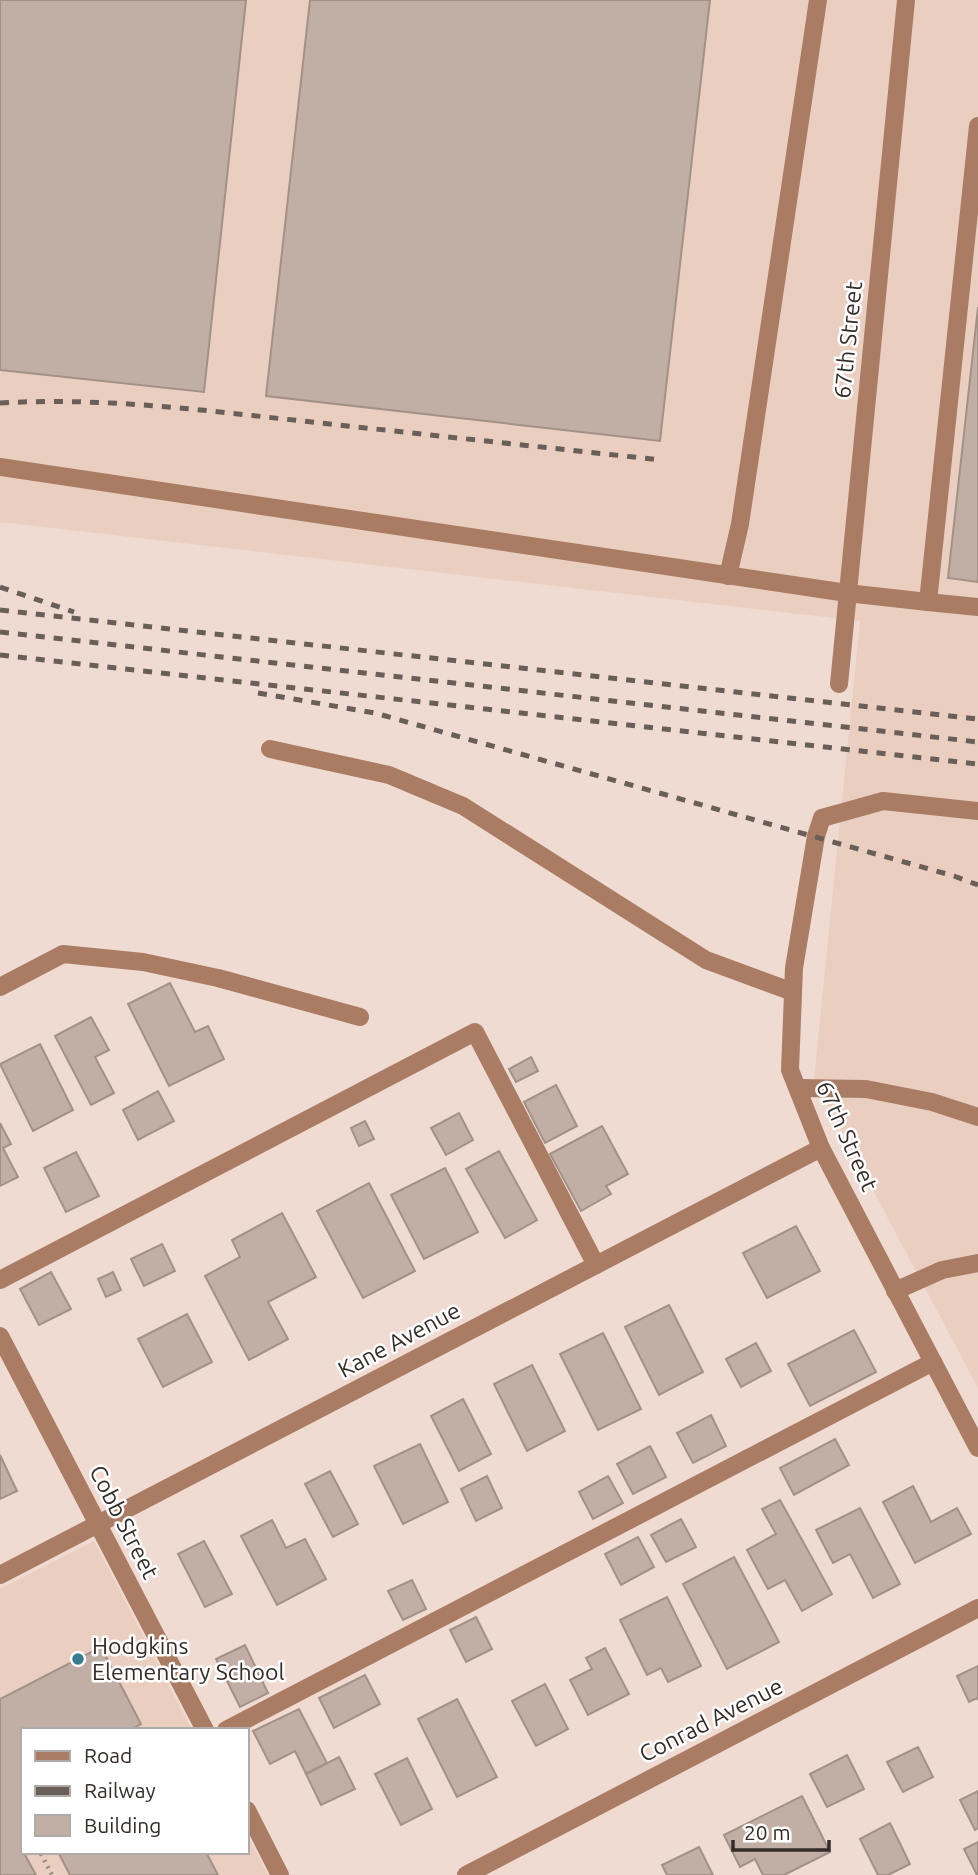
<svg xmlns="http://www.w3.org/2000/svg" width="978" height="1875" font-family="Ubuntu,sans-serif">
	<rect width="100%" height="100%" fill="#efdbd1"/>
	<g fill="#eacfc1">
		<path d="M0 0H978V1388L814 1079 860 621 0 522Z"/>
		<path d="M94 1541 192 1730H23V1852H247V1835L268 1875H0V1589Z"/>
	</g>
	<g fill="#c1aea4" stroke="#a39087" stroke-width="2">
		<path d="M0 0H246L204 392 0 370Z"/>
		<path d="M310 0H710L660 441 266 396Z"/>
		<path d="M978 307V582L948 578Z"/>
		<path d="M170 983 195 1032 208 1026 224 1059 169 1086 128 1004Z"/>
		<path d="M91 1017 109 1050 95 1057 114 1093 91 1105 55 1036Z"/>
		<path d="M40 1044 73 1110 33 1131 0 1064Z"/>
		<path d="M531 1057 538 1071 516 1082 509 1069Z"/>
		<path d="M556 1085 577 1126 545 1143 524 1102Z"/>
		<path d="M158 1091 174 1121 138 1140 123 1110Z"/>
		<path d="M459 1113 473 1140 446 1155 431 1128Z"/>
		<path d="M365 1121 374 1139 359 1146 351 1128Z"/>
		<path d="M0 1123 11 1144 3 1148 18 1177 0 1186Z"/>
		<path d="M602 1126 628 1174 606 1186 611 1194 581 1211 550 1154Z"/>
		<path d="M499 1151 537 1220 505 1238 466 1169Z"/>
		<path d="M76 1152 99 1196 66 1212 44 1168Z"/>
		<path d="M445 1168 478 1232 424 1259 391 1195Z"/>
		<path d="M369 1183 415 1271 363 1298 317 1211Z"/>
		<path d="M282 1213 316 1277 268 1302 288 1339 249 1360 205 1276 240 1257 232 1240Z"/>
		<path d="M796 1226 820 1271 767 1298 743 1253Z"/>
		<path d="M162 1244 175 1271 144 1286 131 1259Z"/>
		<path d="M51 1272 71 1309 39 1325 20 1289Z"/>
		<path d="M113 1272 121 1290 106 1297 98 1279Z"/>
		<path d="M669 1305 703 1372 659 1395 625 1327Z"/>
		<path d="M187 1314 212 1362 163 1387 138 1339Z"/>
		<path d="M854 1330 876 1372 810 1406 788 1364Z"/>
		<path d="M603 1333 641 1409 598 1430 560 1354Z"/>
		<path d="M756 1343 771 1371 741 1387 726 1359Z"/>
		<path d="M532 1365 565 1431 527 1451 494 1384Z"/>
		<path d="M463 1399 491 1454 459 1471 431 1416Z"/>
		<path d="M711 1415 726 1446 693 1463 677 1433Z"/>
		<path d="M835 1439 849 1465 794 1495 780 1468Z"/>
		<path d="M420 1444 448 1502 403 1524 374 1466Z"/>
		<path d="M650 1446 666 1477 633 1494 617 1464Z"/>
		<path d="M0 1455 17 1491 0 1499Z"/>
		<path d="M330 1471 358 1524 333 1537 305 1484Z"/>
		<path d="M487 1476 502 1508 476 1521 461 1489Z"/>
		<path d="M608 1476 623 1503 593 1519 579 1492Z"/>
		<path d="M913 1486 931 1522 957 1508 971 1534 915 1563 883 1502Z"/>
		<path d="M780 1500 832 1594 802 1611 785 1580 768 1589 747 1550 776 1534 762 1509Z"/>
		<path d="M860 1508 900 1584 873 1598 850 1554 833 1563 816 1530Z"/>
		<path d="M681 1519 696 1547 666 1562 651 1535Z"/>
		<path d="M272 1520 286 1548 305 1539 326 1579 277 1605 241 1536Z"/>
		<path d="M638 1537 654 1567 621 1585 605 1554Z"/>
		<path d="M204 1541 232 1594 205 1607 178 1554Z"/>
		<path d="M734 1557 779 1642 727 1669 683 1584Z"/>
		<path d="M412 1580 426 1609 403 1620 388 1591Z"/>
		<path d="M667 1597 701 1666 668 1682 661 1668 647 1675 620 1620Z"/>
		<path d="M476 1617 492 1649 466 1662 450 1630Z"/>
		<path d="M245 1645 268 1693 240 1707 216 1659Z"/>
		<path d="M101 1647 141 1724 130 1730H23V1852H26L24 1853 36 1875H0V1699Z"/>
		<path d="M605 1648 629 1694 588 1715 570 1680 592 1669 586 1658Z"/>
		<path d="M978 1666V1700L977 1698 969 1702 957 1676Z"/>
		<path d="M365 1675 380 1704 334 1728 319 1698Z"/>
		<path d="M545 1684 568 1729 536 1746 512 1701Z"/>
		<path d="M457 1699 497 1777 457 1797 418 1719Z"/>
		<path d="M299 1709 327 1763 306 1774 295 1751 270 1764 253 1731Z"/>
		<path d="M918 1747 933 1777 903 1792 887 1762Z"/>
		<path d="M847 1755 864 1789 827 1807 810 1774Z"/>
		<path d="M339 1757 355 1789 321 1805 306 1774Z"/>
		<path d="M407 1758 432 1809 401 1825 375 1774Z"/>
		<path d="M978 1791V1828L975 1830 960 1800Z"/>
		<path d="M802 1796 830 1852 784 1875H763L755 1859 740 1867 724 1835Z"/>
		<path d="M890 1823 910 1864 888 1875H878L860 1839Z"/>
		<path d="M978 1842V1875H977L964 1849Z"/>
		<path d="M699 1847 713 1875H667L662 1865Z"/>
		<path d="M58 1852H206L218 1875H70Z"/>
	</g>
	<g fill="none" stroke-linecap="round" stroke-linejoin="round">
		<path stroke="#988a82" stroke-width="4.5" stroke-dasharray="2 5" stroke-linecap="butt" d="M41 1854 52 1875"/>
		<g stroke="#aa7c64" stroke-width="18">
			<path d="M978 126 928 602 978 607"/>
			<path d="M0 467 847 593 928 602"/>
			<path d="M728 576 740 524 818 0"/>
			<path d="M839 684 906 0"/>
			<path d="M270 749 389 775 463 806 706 960 793 992"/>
			<path d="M978 811 883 801 822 818 816 836 794 968 790 1070 821 1148 978 1448"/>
			<path d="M0 987 63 954 143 962 218 978 360 1017"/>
			<path d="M798 1088 866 1089 932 1102 978 1117"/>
			<path d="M0 1280 475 1032 596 1265"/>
			<path d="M895 1291 942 1270 978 1263"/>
			<path d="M0 1336 205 1730"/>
			<path d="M0 1575 821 1148"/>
			<path d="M226 1730 933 1362"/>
			<path d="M247 1810 280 1875"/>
			<path d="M466 1875 978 1608"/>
		</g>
		<g stroke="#695e58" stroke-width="5" stroke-dasharray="9 9" stroke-linecap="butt">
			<path d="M0 403C101 397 202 410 302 421 421 434 541 447 661 460"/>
			<path d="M0 587 74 612"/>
			<path d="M0 610 978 719"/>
			<path d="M0 632 978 742"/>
			<path d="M0 655 978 764"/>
			<path d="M258 693 375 713 954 876 978 885"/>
		</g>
	</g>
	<circle fill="#3a7b8e" stroke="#fff" stroke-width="2.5" cx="78" cy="1659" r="7"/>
	<g text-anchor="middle" stroke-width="5" stroke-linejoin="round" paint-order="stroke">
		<g font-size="23" fill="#342c28" stroke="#fff">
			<text transform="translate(848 340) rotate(-84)" y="8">67th Street</text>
			<text transform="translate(847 1136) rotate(66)" y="8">67th Street</text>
			<text transform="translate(399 1340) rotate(-28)" y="8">Kane Avenue</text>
			<text transform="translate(124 1522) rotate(63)" y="8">Cobb Street</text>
			<text transform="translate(711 1720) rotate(-27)" y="8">Conrad Avenue</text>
		</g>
		<g font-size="23" fill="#342c28" stroke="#fff" text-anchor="start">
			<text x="92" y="1654">Hodgkins<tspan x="92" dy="26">Elementary School</tspan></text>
		</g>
	</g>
	<rect x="21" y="1728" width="228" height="126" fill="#ffffff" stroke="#aeaba9" stroke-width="2"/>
	<rect x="35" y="1751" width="35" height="10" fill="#aa7c64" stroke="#aeaba9" stroke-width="2"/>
	<text x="84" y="1763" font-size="21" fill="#342c28">Road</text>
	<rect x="35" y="1786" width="35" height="10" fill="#695e58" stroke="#aeaba9" stroke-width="2"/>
	<text x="84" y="1798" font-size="21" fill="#342c28">Railway</text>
	<rect x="35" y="1815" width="35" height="21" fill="#c1aea4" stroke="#aeaba9" stroke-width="2"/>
	<text x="84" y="1833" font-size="21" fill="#342c28">Building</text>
	<path d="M733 1840v10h96v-10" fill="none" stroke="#342c28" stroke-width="3.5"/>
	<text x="744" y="1840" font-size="21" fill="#342c28" stroke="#ffffff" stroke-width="5" paint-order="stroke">20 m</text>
</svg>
